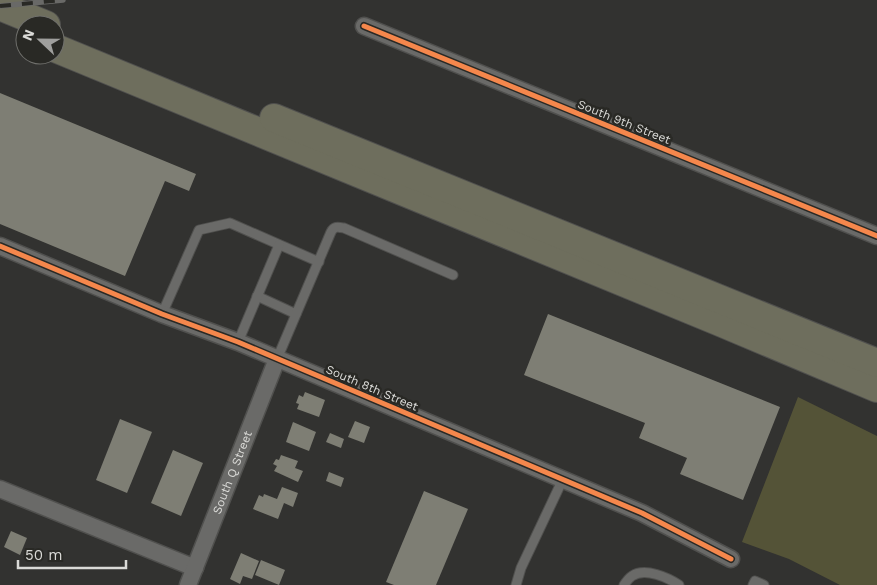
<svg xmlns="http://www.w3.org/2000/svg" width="877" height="585" font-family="'Work Sans',sans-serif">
	<rect width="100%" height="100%" fill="#323230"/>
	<path fill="#545337" d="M798 397 877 436V585H840L789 559 742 542Z"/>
	<g fill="#7e7e74">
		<path d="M0 93 196 174 189 191 165 181 125 276 0 224Z"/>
		<path d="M548 314 780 407 743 500 680 474 687 458 639 438 645 423 524 375Z"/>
		<path d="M305 392 325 400 319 417 297 409 299 404 296 403 299 395 303 397Z"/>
		<path d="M120 419 152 432 127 493 96 480Z"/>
		<path d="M355 421 370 427 364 443 348 437Z"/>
		<path d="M293 422 316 432 309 451 286 442Z"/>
		<path d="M330 433 344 439 341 448 326 442Z"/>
		<path d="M173 450 203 463 181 516 151 503Z"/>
		<path d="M281 455 298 461 295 468 303 471 298 482 274 471 277 466 273 464 276 459 279 460Z"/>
		<path d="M329 472 344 478 341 487 326 481Z"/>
		<path d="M282 487 298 493 293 507 284 503 278 519 253 509 259 495 263 497 264 494 277 499Z"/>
		<path d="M424 491 468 509 436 585H394L386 582Z"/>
		<path d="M11 531 27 538 20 555 4 547Z"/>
		<path d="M241 553 259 561 252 579 243 576 240 584 230 579Z"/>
		<path d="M261 560 285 570 279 585 255 575Z"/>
	</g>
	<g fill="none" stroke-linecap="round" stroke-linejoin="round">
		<defs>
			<g id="lane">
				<path d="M257 296 296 314"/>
				<path d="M162 314 199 230 230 223 319 262"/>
				<path d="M238 342 279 245"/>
				<path d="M277 359 331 232C334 226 338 227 344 228L453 275"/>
				<path d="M516 585 521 568 563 479"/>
				<path d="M624 585C626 582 629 578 632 576 645 567 669 578 679 585"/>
				<path d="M753 585 755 581 764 585"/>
			</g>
			<g id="street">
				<path d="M364 26 877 236"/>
				<path d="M0 246 162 314 238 342 642 513 731 559"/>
				<path d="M0 489 195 568"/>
				<path id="s1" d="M188 585 277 359"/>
			</g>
			<g id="highway">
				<path d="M0 6 46 25"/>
				<path d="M55 48 720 322 877 388"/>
				<path d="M274 118 877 363"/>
			</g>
		</defs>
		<use href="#lane" stroke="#50504e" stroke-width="11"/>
		<use href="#street" stroke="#50504e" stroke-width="19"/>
		<use href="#highway" stroke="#50504e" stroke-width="30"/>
		<use href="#lane" stroke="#6a6a68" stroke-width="9"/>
		<use href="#street" stroke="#6a6a68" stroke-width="16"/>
		<use href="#highway" stroke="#6e6e5d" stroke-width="28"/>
		<defs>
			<path id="rail" d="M0 6 63 0"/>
		</defs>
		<use href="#rail" stroke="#696967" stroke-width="5.5"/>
		<use href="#rail" stroke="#292925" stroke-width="4" stroke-dasharray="11" stroke-linecap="butt"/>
		<defs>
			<g id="cycleway">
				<path d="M364 26 877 236"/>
				<path d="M0 246 162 314 238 342 642 513 731 559"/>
			</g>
		</defs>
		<use href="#cycleway" stroke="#292925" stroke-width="8"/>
		<use href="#cycleway" stroke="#f5874c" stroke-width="5"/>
	</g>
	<g text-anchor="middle" stroke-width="5" stroke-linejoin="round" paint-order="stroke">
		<g font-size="12" fill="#dadad7" stroke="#292925">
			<text transform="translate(624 122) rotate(22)" y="4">South 9th Street</text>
			<text transform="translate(372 388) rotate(23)" y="4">South 8th Street</text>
			<text dy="4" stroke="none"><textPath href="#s1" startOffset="121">South Q Street</textPath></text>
		</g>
	</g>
	<g transform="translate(40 40) rotate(292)"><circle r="24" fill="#292925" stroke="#70706c"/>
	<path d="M0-4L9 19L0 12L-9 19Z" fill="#9f9f9d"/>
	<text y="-8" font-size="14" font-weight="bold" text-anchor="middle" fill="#dadad7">N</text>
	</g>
	<path d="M18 560v8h108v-8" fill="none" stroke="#dadad7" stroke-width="2.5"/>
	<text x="25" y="560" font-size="15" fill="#dadad7" stroke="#292925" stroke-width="4" paint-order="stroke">50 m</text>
</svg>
